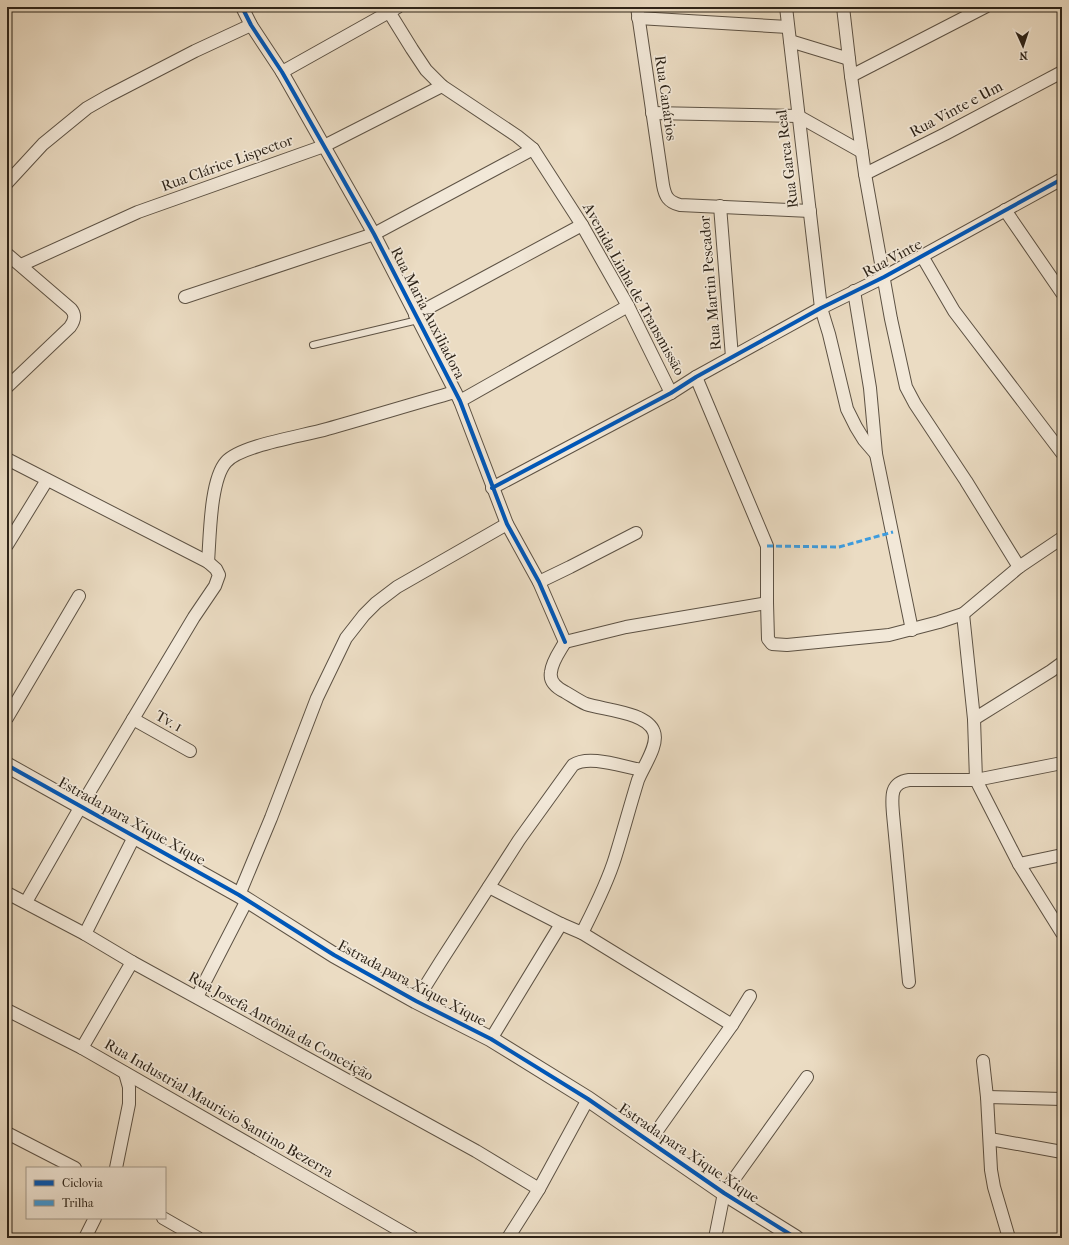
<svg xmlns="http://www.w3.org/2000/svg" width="1069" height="1245" font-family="'IM FELL French Canon',serif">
	<rect width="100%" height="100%" fill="#ebdcc3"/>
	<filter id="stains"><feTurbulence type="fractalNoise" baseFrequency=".005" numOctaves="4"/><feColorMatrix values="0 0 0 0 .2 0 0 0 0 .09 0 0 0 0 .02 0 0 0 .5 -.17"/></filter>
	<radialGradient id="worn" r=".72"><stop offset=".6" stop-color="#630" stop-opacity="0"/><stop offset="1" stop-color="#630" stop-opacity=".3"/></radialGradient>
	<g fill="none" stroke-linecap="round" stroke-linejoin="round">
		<defs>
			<path id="service" d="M313 345 418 320"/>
			<g id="minor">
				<path d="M242 7 251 25 282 72 374 234 460 401 507 524 539 582 565 642"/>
				<path d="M386 7 412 49 426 70 442 86 517 136 533 149 582 225 628 306 671 393"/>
				<path d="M637 7 663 185C665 196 668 202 680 205L810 211"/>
				<path d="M786 7 821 308 829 334 847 409 856 427 864 440 876 454"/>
				<path d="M843 7 851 76 865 174 891 319 906 387 915 404 966 481 1019 567"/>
				<path d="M638 18 788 27"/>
				<path d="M790 41 849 59"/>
				<path d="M282 72 398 7"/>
				<path d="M851 76 985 7"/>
				<path d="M652 113 798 116 862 152"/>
				<path d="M865 174 945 134 1062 72"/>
				<path d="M7 183 43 144 87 108 108 96 195 51 251 25"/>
				<path d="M720 206 732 357"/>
				<path d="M1005 210 1062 293"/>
				<path d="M7 254 71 309C76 315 75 320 70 327L7 387"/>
				<path d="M922 256 954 311 1062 453"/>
				<path d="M21 265 138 212 324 146 442 86"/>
				<path d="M854 291 870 388 876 454 912 630"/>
				<path d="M185 297 374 234 533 149"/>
				<path d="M415 315 582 225"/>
				<path d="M696 377 767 546V603L768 639 772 644 787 645 889 635 939 622 963 614 1019 567 1062 538"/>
				<path d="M460 401 628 306"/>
				<path d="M7 459 208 562 216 569 219 575 215 586 194 617 81 806 26 902"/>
				<path d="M492 488 671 393 696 377 821 308 884 277 1062 179"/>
				<path d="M7 545 47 480"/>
				<path d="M208 562C210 537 210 480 226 462 241 445 304 436 327 429 370 417 412 404 455 392"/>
				<path d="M539 582 570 567 636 533"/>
				<path d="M963 614 974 719 976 780 1019 864 1062 933"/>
				<path d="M565 642C560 651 552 661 551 672 549 682 557 688 565 692 572 696 579 701 586 704 604 710 647 712 654 732 659 745 643 767 638 780 630 806 623 832 615 858 607 884 594 909 582 933"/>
				<path d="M565 642 626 627 767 603"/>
				<path d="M7 718 79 596"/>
				<path d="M133 719 190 751"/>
				<path d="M974 719 1051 671 1062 663"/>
				<path d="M1019 864 1062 855"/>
				<path d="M489 887 561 924 582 933 732 1025"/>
				<path d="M7 893 85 934 132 962 476 1151 539 1189"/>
				<path d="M239 895 271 818 317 698 346 638 364 615 376 603 397 587 507 524"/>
				<path d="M85 934 134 837"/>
				<path d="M909 982 893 814C892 798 889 783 909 780H976L1062 763"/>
				<path d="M197 997 247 900"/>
				<path d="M416 1001 441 961 519 840 573 765C589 754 623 767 642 770"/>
				<path d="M7 1010 82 1048 413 1238"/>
				<path d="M491 1039 561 924"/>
				<path d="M82 1048 132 962"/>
				<path d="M983 1061 987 1097 991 1170 994 1187 1009 1238"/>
				<path d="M987 1097 1062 1099"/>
				<path d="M7 1133 75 1168"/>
				<path d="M990 1139 1062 1152"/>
				<path d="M649 1142 732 1025 750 996"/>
				<path d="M116 1168 129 1104V1087L125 1073"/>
				<path d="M163 1218 198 1238"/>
				<path d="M85 1238 95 1218"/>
				<path d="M508 1238 539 1189 588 1099"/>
				<path d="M715 1238 724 1193 807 1077"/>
			</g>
			<path id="tertiary" d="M7 765 239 895 334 955 416 1001 491 1039 588 1099 724 1193 796 1238"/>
		</defs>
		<use href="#service" stroke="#5d5244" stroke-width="8"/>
		<use href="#minor" stroke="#5d5244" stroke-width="14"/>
		<use href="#tertiary" stroke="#5d5244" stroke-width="17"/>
		<use href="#service" stroke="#f2e8d8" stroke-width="6"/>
		<use href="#minor" stroke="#f2e8d8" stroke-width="12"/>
		<use href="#tertiary" stroke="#f2e8d8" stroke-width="15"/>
		<path stroke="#3d9cdf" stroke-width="3" stroke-dasharray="6 3" stroke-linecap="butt" d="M767 546 839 547 893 532"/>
		<defs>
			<g id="cycleway">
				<path d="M242 7 251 25 282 72 374 234 460 401 507 524 539 582 565 642"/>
				<path d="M492 488 671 393 696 377 821 308 884 277 1062 179"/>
				<path d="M7 765 239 895 334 955 416 1001 491 1039 588 1099 724 1193 796 1238"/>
			</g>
		</defs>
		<use href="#cycleway" stroke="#f2e8d8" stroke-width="6"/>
		<use href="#cycleway" stroke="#0057b8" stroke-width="4"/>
	</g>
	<g text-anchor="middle" stroke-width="3.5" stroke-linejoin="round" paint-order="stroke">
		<g font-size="15" fill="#2e2419" stroke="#f2e8d8">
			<text transform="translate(666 98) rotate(82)" y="5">Rua Canários</text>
			<text transform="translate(956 109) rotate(-28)" y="5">Rua Vinte e Um</text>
			<text transform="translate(787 159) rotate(-97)" y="5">Rua Garca Real</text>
			<text transform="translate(227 163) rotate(-20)" y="5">Rua Clárice Lispector</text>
			<text transform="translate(892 258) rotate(-28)" y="5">Rua Vinte</text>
			<text transform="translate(710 283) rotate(-95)" y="5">Rua Martin Pescador</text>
			<text transform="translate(634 289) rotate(61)" y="5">Avenida Linha de Transmissão</text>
			<text transform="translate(428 313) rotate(63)" y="5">Rua Maria Auxiliadora</text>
			<text transform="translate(169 721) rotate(29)" y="5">Tv. 1</text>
			<text transform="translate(132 821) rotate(29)" y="5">Estrada para Xique Xique</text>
			<text transform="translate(412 983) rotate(28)" y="5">Estrada para Xique Xique</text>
			<text transform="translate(281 1026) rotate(29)" y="5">Rua Josefa Antônia da Conceição</text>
			<text transform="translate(219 1108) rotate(30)" y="5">Rua Industrial Mauricio Santino Bezerra</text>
			<text transform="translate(689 1153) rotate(34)" y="5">Estrada para Xique Xique</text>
		</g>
	</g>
	<rect width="1069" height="1245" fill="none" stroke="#ebdcc3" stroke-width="24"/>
	<rect x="8" y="8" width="1053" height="1229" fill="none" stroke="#2e2419" stroke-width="2"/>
	<rect x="12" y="12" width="1045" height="1221" fill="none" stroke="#2e2419"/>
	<rect x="26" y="1167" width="140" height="52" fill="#f2e8d8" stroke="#a49a8c"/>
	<rect x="34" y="1180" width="20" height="6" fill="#0057b8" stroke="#a49a8c"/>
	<text x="62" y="1187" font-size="12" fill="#2e2419">Ciclovia</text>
	<rect x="34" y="1200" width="20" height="6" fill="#3d9cdf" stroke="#a49a8c"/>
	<text x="62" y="1207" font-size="12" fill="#2e2419">Trilha</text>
	<g transform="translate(1023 46) rotate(177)" stroke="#f2e8d8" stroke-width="3" paint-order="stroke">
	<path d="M0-3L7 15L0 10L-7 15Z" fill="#2e2419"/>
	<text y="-6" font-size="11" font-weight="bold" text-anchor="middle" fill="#2e2419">N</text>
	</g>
	<rect width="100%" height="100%" filter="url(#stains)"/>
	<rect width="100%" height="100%" fill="url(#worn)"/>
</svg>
